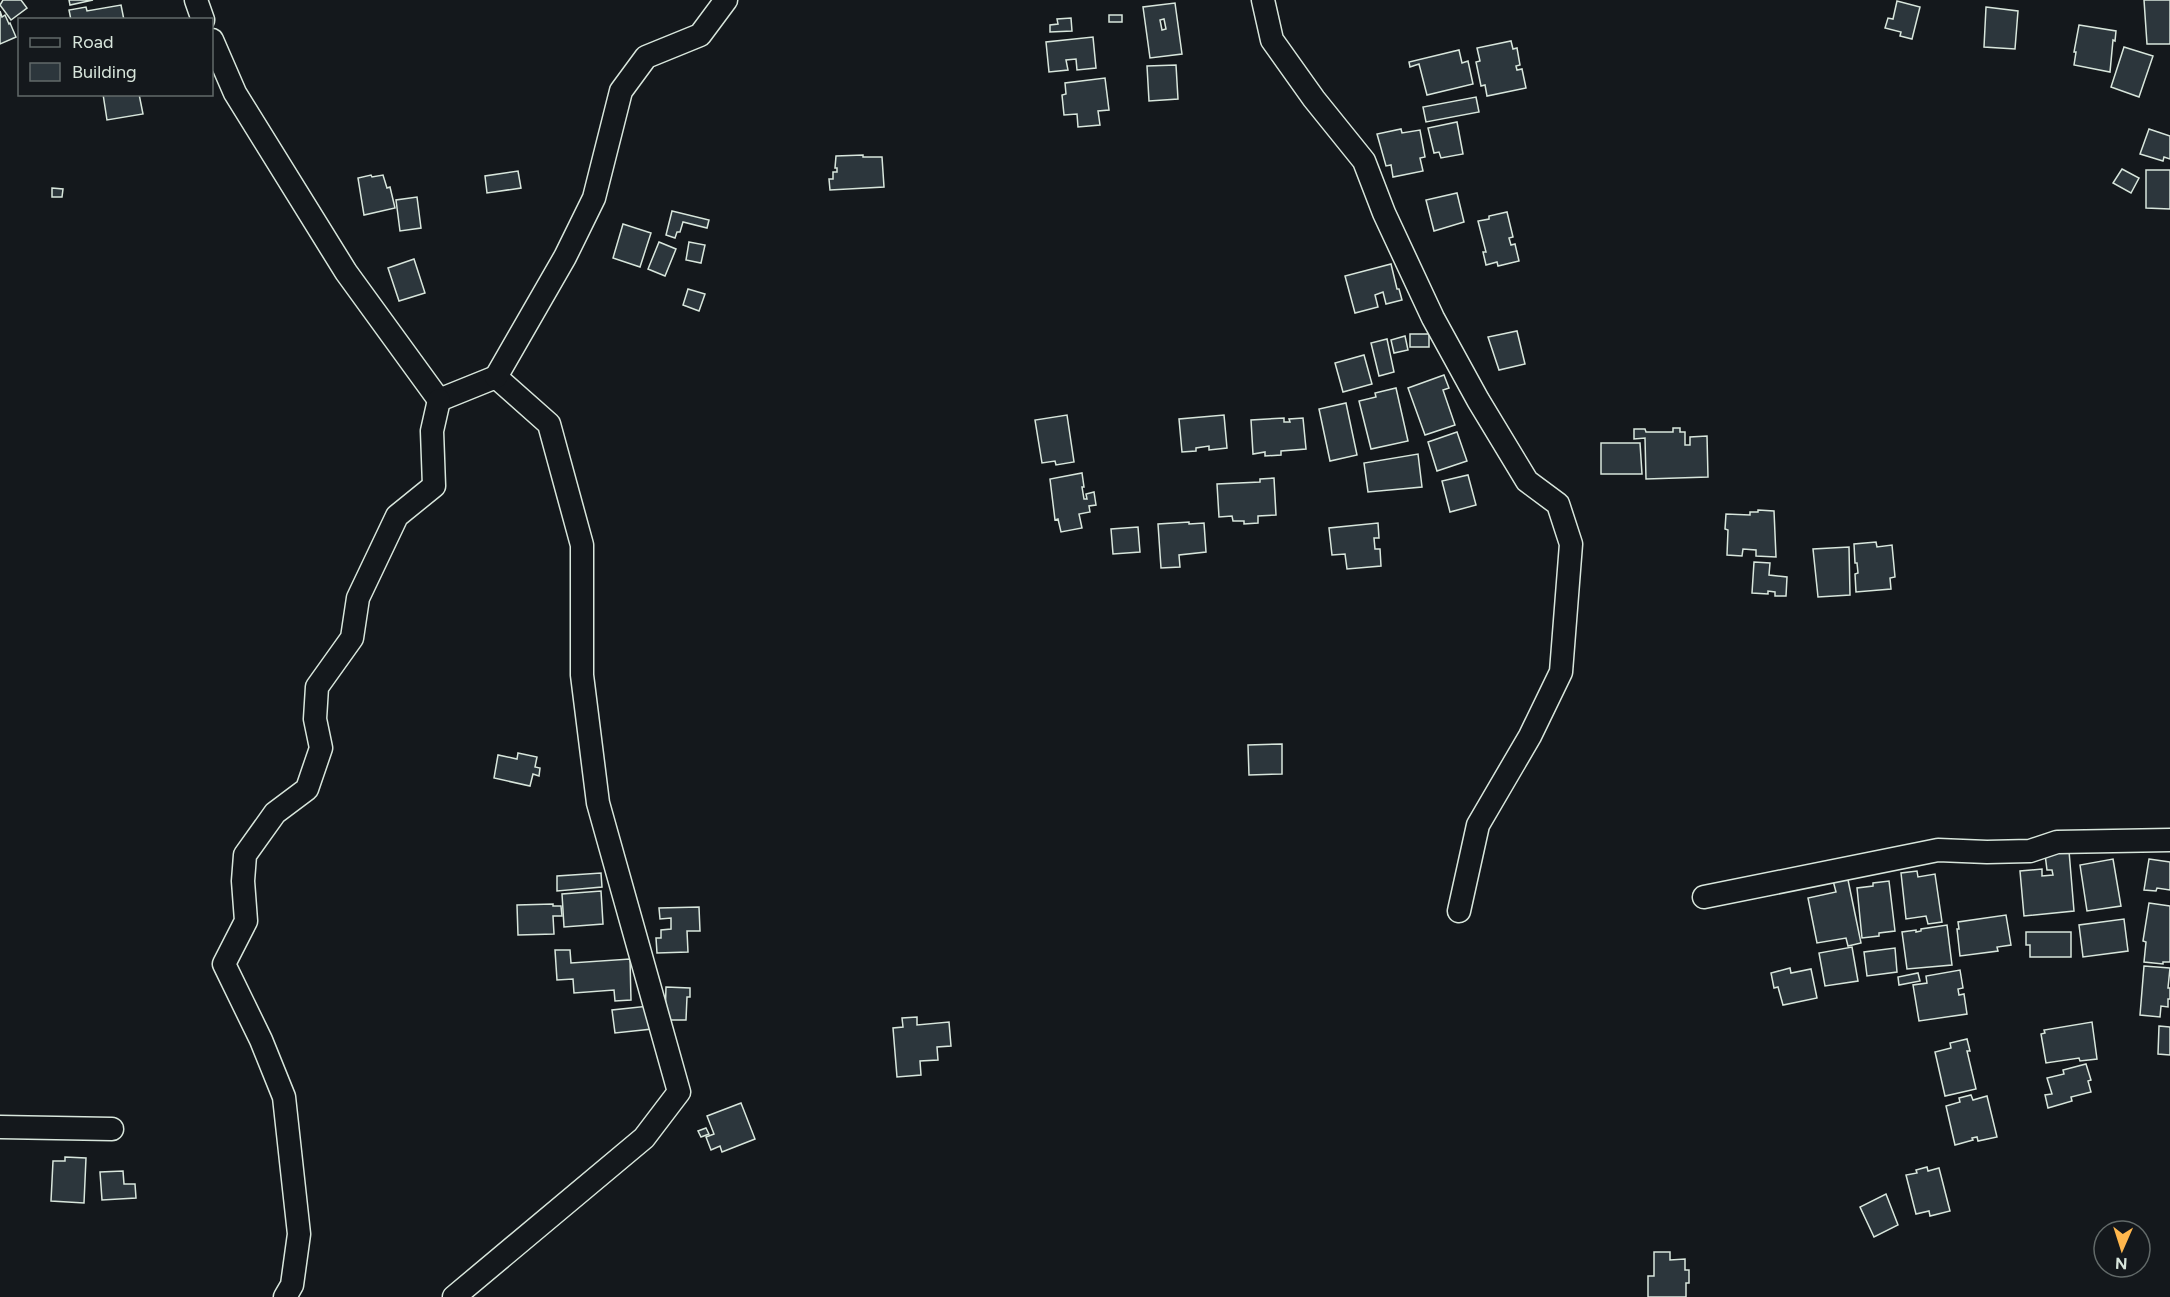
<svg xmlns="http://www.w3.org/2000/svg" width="2170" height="1297" font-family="Figtree,sans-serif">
	<rect width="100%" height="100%" fill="#14181c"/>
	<g fill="#2c363c" stroke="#d8e6dc" stroke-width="1.5" fill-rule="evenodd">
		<path d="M3 0H21L27 8 11 20 0 5Z"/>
		<path d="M69 0H93L70 5Z"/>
		<path d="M2144 0H2170V44H2147Z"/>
		<path d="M1897 1 1920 7 1912 39 1900 36 1901 32 1885 28 1888 18 1893 19Z"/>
		<path d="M1175 3 1182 54 1150 58 1143 7ZM1164 19 1166 29 1162 30 1160 20Z"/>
		<path d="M121 5 124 20H71L69 10 86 7 87 11Z"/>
		<path d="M1986 7 2018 11 2015 49 1984 47Z"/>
		<path d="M0 11 2 17 5 15 9 24 10 23 16 37 0 44Z"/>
		<rect x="1109" y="15" width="13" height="7"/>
		<path d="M1071 18 1072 31 1050 32V25L1058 24 1057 19Z"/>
		<path d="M2079 25 2116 31 2115 41 2113 40 2110 72 2074 65 2076 52H2074Z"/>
		<path d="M1093 37 1096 68 1077 70 1076 59 1066 60 1068 70 1049 72 1046 42Z"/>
		<path d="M1511 41 1513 49 1517 48 1520 65 1516 66 1517 70 1522 69 1526 88 1487 96 1485 85 1481 86 1476 62 1480 61 1477 48Z"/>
		<path d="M2124 47 2153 56 2139 97 2111 87Z"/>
		<path d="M1459 50 1462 63 1468 61 1473 84 1427 95 1419 64 1410 67 1409 62Z"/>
		<path d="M1176 65 1178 99 1149 101 1147 66Z"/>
		<path d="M1105 78 1109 110 1098 111 1100 125 1078 127 1077 114 1064 115 1062 95 1066 94 1065 83Z"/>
		<path d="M103 94H139L143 114 107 120Z"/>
		<path d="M1476 97 1479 112 1426 122 1423 107Z"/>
		<path d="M1457 122 1463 154 1441 158 1439 152 1434 153 1428 128Z"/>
		<path d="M1401 129 1402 133 1420 130 1425 157 1420 158 1423 171 1393 177 1391 165 1386 166 1377 134Z"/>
		<path d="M2149 129 2170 136V159L2164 157 2163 161 2140 154Z"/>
		<path d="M863 155V157H882L884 187 830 190 829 179H833V172H837V168H835L836 156Z"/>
		<path d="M2122 169 2139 178 2131 193 2113 183Z"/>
		<path d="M2146 170H2170V209L2146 208Z"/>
		<path d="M518 171 521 188 487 193 485 176Z"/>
		<path d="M371 175 372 177 383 175 387 188 390 187 395 208 364 215 358 178Z"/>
		<path d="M52 188 63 189 62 197H52Z"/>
		<path d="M1457 193 1464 222 1434 231 1426 200Z"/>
		<path d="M417 197 421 228 400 231 396 200Z"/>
		<path d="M672 211 709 220 707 228 683 222 680 232H677L675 238 666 235Z"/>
		<path d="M1507 212 1513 237 1509 238 1511 245 1515 244 1519 261 1498 266 1497 262 1486 265 1483 252H1486L1478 221 1489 219V216Z"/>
		<path d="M623 224 651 233 640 267 613 258Z"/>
		<path d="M659 242 676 249 665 276 648 269Z"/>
		<path d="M689 242 705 245 701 263 686 260Z"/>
		<path d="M414 259 425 293 399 301 388 268Z"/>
		<path d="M1391 264 1397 289H1399L1402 300 1386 304 1383 292 1375 295 1378 307 1355 313 1345 276Z"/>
		<path d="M688 289 705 294 699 311 683 305Z"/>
		<path d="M1517 331 1525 364 1499 370 1488 337Z"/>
		<rect x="1410" y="334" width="19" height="13"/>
		<path d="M1405 336 1408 350 1394 353 1391 340Z"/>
		<path d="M1387 339 1394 372 1379 376 1371 343Z"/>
		<path d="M1364 355 1372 384 1343 392 1335 363Z"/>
		<path d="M1444 375 1449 388 1443 390 1455 425 1425 435 1408 388Z"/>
		<path d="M1396 388 1408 441 1371 449 1359 401 1376 397 1375 393Z"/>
		<path d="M1346 403 1357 455 1330 461 1319 409Z"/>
		<path d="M1067 415 1074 462 1056 465 1055 461 1042 463 1035 420Z"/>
		<path d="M1224 415 1227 448 1209 450V446L1196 448V451L1182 452 1179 419Z"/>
		<path d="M1284 418V422H1290L1289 419 1303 418 1306 449 1281 451V455L1265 456V452L1253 454 1251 420Z"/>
		<path d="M1673 428H1680V432H1685V445H1690V437L1707 436 1708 477 1646 479 1645 438 1634 439V429H1645L1646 432H1673Z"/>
		<path d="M1457 432 1467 461 1437 471 1428 442Z"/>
		<path d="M1601 443H1640L1642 474H1601Z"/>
		<path d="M1418 454 1422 487 1368 492 1364 463Z"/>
		<path d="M1082 473 1084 487H1082L1084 499H1087L1086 494 1094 492 1096 505 1089 506 1090 512 1079 514 1082 528 1061 532 1058 519 1055 520 1050 479Z"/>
		<path d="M1468 475 1476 505 1450 512 1442 481Z"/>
		<path d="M1274 478 1276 515 1258 516V523L1244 524V521H1233L1232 516 1219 517 1217 484 1260 482V479Z"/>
		<path d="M1758 510 1774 511 1776 557 1756 556V550L1743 549 1742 556 1727 555 1728 530 1725 529 1726 514 1750 515V512H1758Z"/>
		<path d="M1189 522V524L1204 523 1206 552 1179 555 1180 567 1161 568 1158 524Z"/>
		<path d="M1378 523 1379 538H1374L1375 549H1380L1381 566 1347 569 1345 554 1332 555 1329 528Z"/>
		<path d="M1138 527 1140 552 1113 554 1111 529Z"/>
		<path d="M1876 542 1877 547 1892 545 1895 577 1890 578 1891 589 1856 592 1855 574 1858 573 1857 563H1855L1854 544Z"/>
		<path d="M1849 547 1850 595 1818 597 1813 549Z"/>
		<path d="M1754 562 1770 563 1769 575 1787 577 1786 596H1775V592L1768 591V594L1752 593Z"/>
		<path d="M1282 744V774L1249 775 1248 745Z"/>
		<path d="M518 753 537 757 535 767 540 768 539 776 533 774 530 786 494 778 498 755 517 759Z"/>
		<path d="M2069 851 2074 911 2024 916 2020 871 2042 869V876L2053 875 2052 870H2047L2045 854Z"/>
		<path d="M2113 859 2121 906 2087 911 2080 865Z"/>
		<path d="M2149 859 2170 862V890L2157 888 2156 891 2144 890Z"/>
		<path d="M1917 871 1918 877 1935 874 1942 922 1928 924 1926 916 1906 919 1901 873Z"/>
		<path d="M601 873 602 887 557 891V876Z"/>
		<path d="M1847 875 1861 943 1848 946 1846 938 1817 943 1808 898 1836 892 1832 877Z"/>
		<path d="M1889 881 1895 931 1879 933V936L1862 938 1857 888 1873 886V883Z"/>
		<path d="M601 891 603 924 564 927 562 894Z"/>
		<path d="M2149 903 2170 906V962H2163V964L2144 962 2146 942 2143 941Z"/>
		<path d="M553 904V906H561L562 916H553L554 934 518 935 517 905Z"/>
		<path d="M699 907 700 931H687L688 952 657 953 656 938H661V930L671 929V918L660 919 659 908Z"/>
		<path d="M2006 915 2011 945 1997 947 1998 951 1960 956 1957 929H1959L1958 922Z"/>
		<path d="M2124 919 2128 951 2083 957 2079 925Z"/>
		<path d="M1947 925 1952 965 1907 969 1902 932 1916 930V932L1921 931V929Z"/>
		<path d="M2026 932H2071V957H2030V945H2026Z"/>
		<path d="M1852 947 1858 981 1825 986 1819 953Z"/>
		<path d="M1895 948 1897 972 1867 976 1864 952Z"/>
		<path d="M555 950H570L571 963 630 959 631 1000 615 1001 614 990 574 993 573 979 557 980Z"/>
		<path d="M2144 966 2170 968 2168 988H2170V999H2168V1007L2161 1006 2160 1017 2140 1015Z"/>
		<path d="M1790 968 1791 973 1811 969 1817 998 1783 1005 1778 987 1774 988 1771 973Z"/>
		<path d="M1960 970 1963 988 1958 989 1959 995 1964 994 1967 1014 1919 1021 1913 985 1927 983 1926 976Z"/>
		<path d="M1918 973 1920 981 1899 985 1898 977Z"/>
		<path d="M666 987 690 988V997H687L686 1020H665Z"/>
		<path d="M649 1006 652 1029 615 1033 612 1010Z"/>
		<path d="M917 1017V1025L949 1022 951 1046 937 1047 938 1060 920 1061 921 1075 897 1077 893 1028 903 1027 902 1018Z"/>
		<path d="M2092 1022 2097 1059 2080 1061 2079 1058 2046 1063 2041 1034 2045 1033 2044 1030Z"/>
		<path d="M2159 1026 2170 1027V1055L2158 1054Z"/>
		<path d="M1967 1039 1970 1051H1967L1976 1089 1945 1096 1935 1052 1951 1048 1950 1043Z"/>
		<path d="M2086 1064 2091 1080 2088 1081 2091 1092 2071 1097 2072 1101 2048 1108 2045 1095 2052 1094 2047 1078 2064 1074 2063 1070Z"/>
		<path d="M1971 1095 1973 1100 1987 1096 1997 1137 1978 1141 1977 1137 1972 1138 1973 1140 1955 1145 1946 1106 1960 1102 1959 1098Z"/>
		<path d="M741 1103 755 1139 722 1152 720 1146 711 1150 706 1137 714 1134 707 1116Z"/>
		<path d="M706 1128 709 1134 701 1137 698 1131Z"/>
		<path d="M65 1157 86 1158 84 1203 51 1201 53 1161H65Z"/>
		<path d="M1927 1167 1928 1171 1939 1168 1950 1211 1930 1216 1929 1211 1916 1214 1906 1175 1917 1173 1916 1170Z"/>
		<path d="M123 1171 124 1184H135L136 1198 102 1200 100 1172Z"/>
		<path d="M1886 1194 1898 1225 1874 1237 1860 1207Z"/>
		<path d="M1654 1252H1670V1260L1685 1259V1270H1689V1283H1686V1297H1648V1276H1654Z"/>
	</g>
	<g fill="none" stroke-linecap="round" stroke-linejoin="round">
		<defs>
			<g id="minor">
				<path d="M196 0 203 20"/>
				<path d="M1263 0 1272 40 1314 99 1364 161 1384 213 1433 318 1478 400 1527 481 1558 504 1571 544 1561 672 1530 736 1478 825 1459 911"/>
				<path d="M212 40 235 93 346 272 439 400 496 377 549 424 582 545V675L598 803 679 1092 644 1138 454 1297"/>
				<path d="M496 377 565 257 594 198 621 91 646 57 700 35 726 0"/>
				<path d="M1704 897 1938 850 1987 852 2030 851 2057 842 2170 840"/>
				<path d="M0 1127 112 1129"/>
				<path d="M285 1297 292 1285 299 1234 284 1097 261 1040 224 964 246 921 243 881 245 855 275 813 307 789 321 748 315 719 317 687 352 638 358 598 397 516 434 486 432 431 439 400"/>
			</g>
		</defs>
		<use href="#minor" stroke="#d8e6dc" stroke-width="25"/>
		<use href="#minor" stroke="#14181c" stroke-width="22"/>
	</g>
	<rect x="18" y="18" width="195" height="78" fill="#14181c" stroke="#626a69" stroke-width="1.5"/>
	<rect x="30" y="38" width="30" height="9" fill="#14181c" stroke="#626a69" stroke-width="1.5"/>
	<text x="72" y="48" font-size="18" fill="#d8e6dc">Road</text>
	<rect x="30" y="63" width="30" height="18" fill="#2c363c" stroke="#626a69" stroke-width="1.5"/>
	<text x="72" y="78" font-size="18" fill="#d8e6dc">Building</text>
	<g transform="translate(2122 1249) rotate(183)"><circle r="28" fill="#14181c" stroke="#626a69" stroke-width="1.5"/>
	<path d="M0-4.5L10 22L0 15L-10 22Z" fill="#ffb74d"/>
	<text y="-9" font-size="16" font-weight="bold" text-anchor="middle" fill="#d8e6dc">N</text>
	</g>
</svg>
